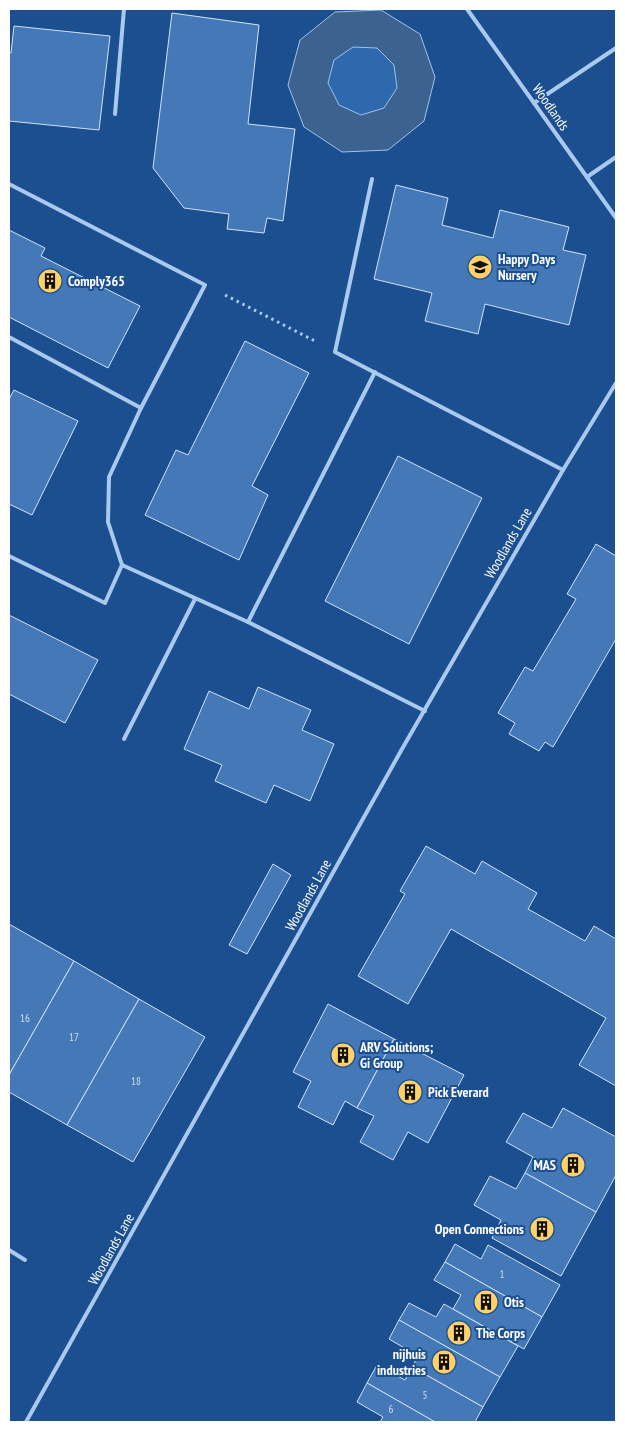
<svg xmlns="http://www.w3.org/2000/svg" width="625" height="1431" font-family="'PT Sans Narrow',sans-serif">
	<rect width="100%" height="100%" fill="#1b4f8f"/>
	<path fill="#2e69ad" d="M353 46 377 48 394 65 397 88 384 108 361 115 339 105 328 84 334 60Z"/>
	<path fill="#3c6290" stroke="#9cc4f0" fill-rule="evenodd" d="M381 10 420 34 435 77 424 121 388 150 342 152 304 127 288 85 300 40 335 12ZM353 47 377 48 394 65 397 88 384 108 361 115 339 105 328 83 334 60Z"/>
	<g fill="#4478b7" stroke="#cfe3fa">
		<path d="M172 13 259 25 248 124 295 129 283 221 267 218 264 233 227 229 229 214 184 208 153 168Z"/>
		<path d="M14 26 110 36 99 130 9 121V52L11 53Z"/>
		<path d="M396 185 448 198 442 225 493 238 500 210 569 227 563 250 586 255 569 325 485 304 478 334 425 321 432 293 374 279Z"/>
		<path d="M9 230 45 248 41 256 140 306 108 368 9 317Z"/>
		<path d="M245 341 309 373 252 486 268 495 239 560 145 515 176 450 188 455Z"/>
		<path d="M14 390 78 421 32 515 9 504V399Z"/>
		<path d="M398 456 482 498 409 644 325 601Z"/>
		<path d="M596 544 616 556V639L553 747 545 742 539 751 509 734 515 723 498 713 525 667 533 671 576 599 567 594Z"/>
		<path d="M9 615 98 660 65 723 9 694Z"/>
		<path d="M258 687 311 710 302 730 334 744 310 801 274 785 266 803 215 781 222 765 184 749 209 691 249 709Z"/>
		<path d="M426 846 475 874 482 861 537 893 528 909 585 941 594 926 616 939V1086L579 1065 606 1018 451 929 408 1004 358 976 405 894 400 891Z"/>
		<path d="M273 864 291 875 247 954 229 945Z"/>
		<path d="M9 924 74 961 9 1075Z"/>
		<path d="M74 961 139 999 67 1125 9 1092V1075Z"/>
		<path d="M139 999 205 1037 133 1162 67 1125Z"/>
		<path d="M328 1004 394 1039 357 1108 345 1101 333 1125 298 1107 311 1081 293 1072Z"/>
		<path d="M394 1039 464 1075 428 1143 408 1132 393 1160 360 1142 374 1116 357 1108Z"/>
		<path d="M563 1108 616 1137V1175L596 1212 525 1173 533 1157 506 1142 523 1113 552 1128Z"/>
		<path d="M525 1173 596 1212 561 1276 492 1238 501 1220 474 1205 490 1176 516 1189Z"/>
		<path d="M455 1244 481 1259 488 1245 560 1285 542 1317 445 1262Z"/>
		<path d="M445 1262 542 1317 524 1349 453 1309 461 1295 434 1280Z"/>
		<path d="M409 1303 436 1317 444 1304 518 1346 500 1377 399 1320Z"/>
		<path d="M399 1320 500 1377 483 1407 412 1367 418 1356 389 1339Z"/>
		<path d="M377 1365 405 1380 412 1367 483 1407 475 1422H435L367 1383Z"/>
		<path d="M367 1383 435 1422H380L383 1417 357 1402Z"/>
	</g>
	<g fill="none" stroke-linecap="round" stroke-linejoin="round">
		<path stroke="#a9c9ee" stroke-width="3" stroke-dasharray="2.5 4" stroke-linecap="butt" d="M225 295 315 341"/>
		<g stroke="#a9c9ee" stroke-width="4">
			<path d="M467 9 616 218"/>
			<path d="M534 103 616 48"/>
			<path d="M115 114 124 9"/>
			<path d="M587 177 616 157"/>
			<path d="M372 179 335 352 563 470"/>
			<path d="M9 184 205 285 141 408 109 477 108 522 122 565"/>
			<path d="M9 337 141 408"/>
			<path d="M9 556 105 603 122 565 248 622 425 711"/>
			<path d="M248 622 375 372"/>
			<path d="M124 739 195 599"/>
			<path d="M9 1250 25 1260"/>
			<path d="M26 1422 402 749 563 470 616 383"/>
		</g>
	</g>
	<defs>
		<symbol id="school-disc" viewBox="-11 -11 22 22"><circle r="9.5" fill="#ffd166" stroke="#1b4f8f"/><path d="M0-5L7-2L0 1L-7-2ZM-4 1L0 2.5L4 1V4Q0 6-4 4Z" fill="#111"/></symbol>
		<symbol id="building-disc" viewBox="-11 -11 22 22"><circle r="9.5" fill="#ffd166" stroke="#1b4f8f"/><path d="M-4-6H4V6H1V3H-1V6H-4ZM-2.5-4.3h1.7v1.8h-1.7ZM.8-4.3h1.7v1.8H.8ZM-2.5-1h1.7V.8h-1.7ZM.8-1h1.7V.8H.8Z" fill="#111"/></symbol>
	</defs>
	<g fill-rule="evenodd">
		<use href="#school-disc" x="466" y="253" width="28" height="28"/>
		<use href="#building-disc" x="36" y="267" width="28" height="28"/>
		<use href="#building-disc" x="329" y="1041" width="28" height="28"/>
		<use href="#building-disc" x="396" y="1078" width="28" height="28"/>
		<use href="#building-disc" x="559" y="1151" width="28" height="28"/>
		<use href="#building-disc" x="528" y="1215" width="28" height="28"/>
		<use href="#building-disc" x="472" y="1288" width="28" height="28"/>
		<use href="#building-disc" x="445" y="1319" width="28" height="28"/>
		<use href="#building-disc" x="430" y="1348" width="28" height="28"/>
	</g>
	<g text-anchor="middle" stroke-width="4" stroke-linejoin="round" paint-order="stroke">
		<g font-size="11" fill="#d0dded">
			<text x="25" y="1022">16</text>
			<text x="74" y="1041">17</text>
			<text x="136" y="1085">18</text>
			<text x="502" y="1278">1</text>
			<text x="425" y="1399">5</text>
			<text x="391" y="1413">6</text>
		</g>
		<g font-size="14" fill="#fff" stroke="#1b4f8f">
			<text transform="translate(551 107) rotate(55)" y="5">Woodlands</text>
			<text transform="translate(508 543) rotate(-60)" y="5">Woodlands Lane</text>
			<text transform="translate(308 895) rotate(-61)" y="5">Woodlands Lane</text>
			<text transform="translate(111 1249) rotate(-61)" y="5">Woodlands Lane</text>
		</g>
		<g font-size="14" font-weight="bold" fill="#fff" stroke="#1b4f8f" text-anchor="start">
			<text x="498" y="264">Happy Days<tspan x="498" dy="16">Nursery</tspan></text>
			<text x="68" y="286">Comply365</text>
			<text x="360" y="1052">ARV Solutions;<tspan x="360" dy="16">Gi Group</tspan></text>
			<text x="428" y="1097">Pick Everard</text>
			<text x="556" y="1170" text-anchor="end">MAS</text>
			<text x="524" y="1234" text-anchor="end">Open Connections</text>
			<text x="504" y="1307">Otis</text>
			<text x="476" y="1338">The Corps</text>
			<text x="426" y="1359" text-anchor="end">nijhuis<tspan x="426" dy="16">industries</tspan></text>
		</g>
	</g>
	<rect width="625" height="1431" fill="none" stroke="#ffffff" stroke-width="20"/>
</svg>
